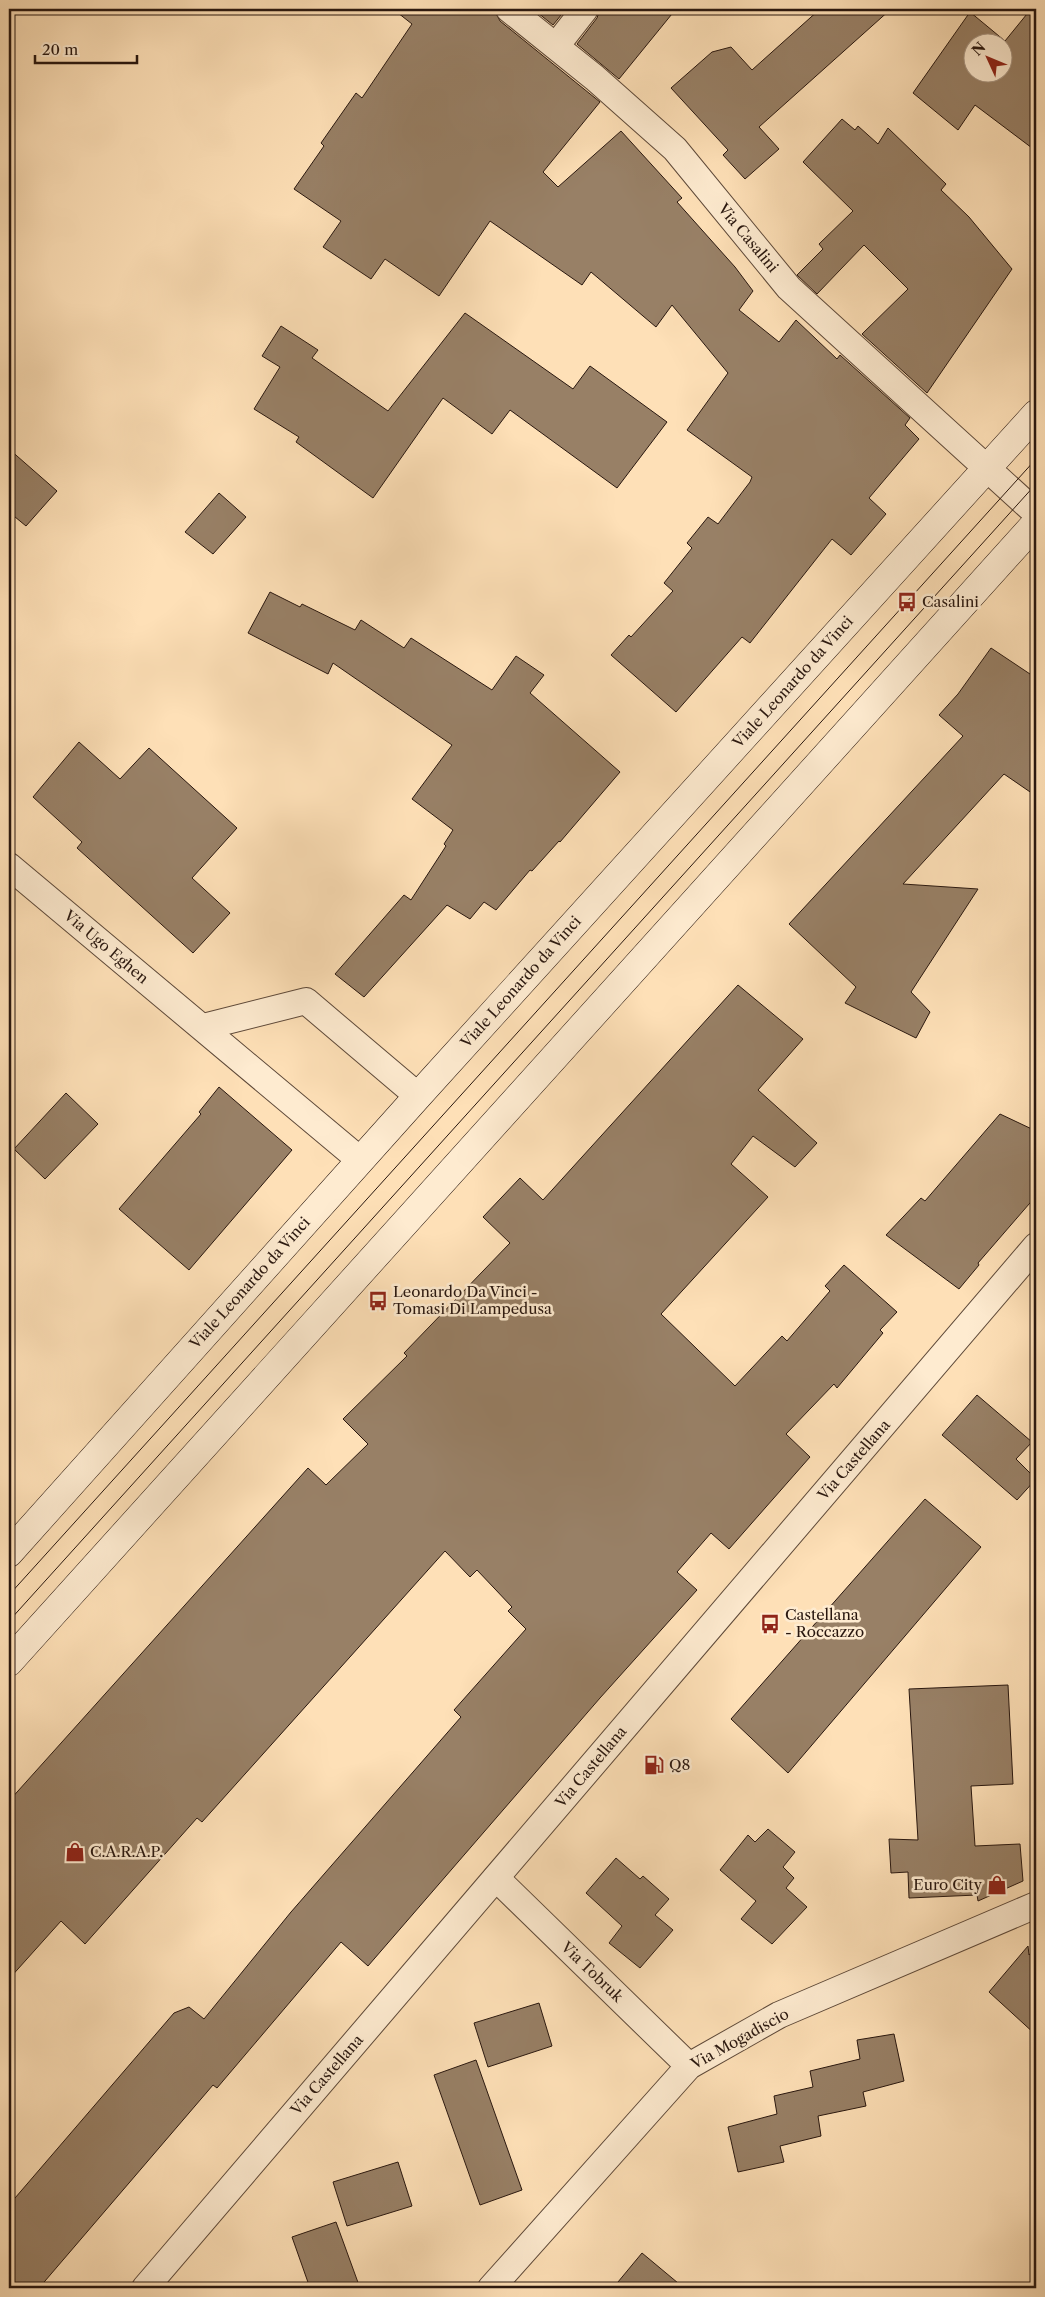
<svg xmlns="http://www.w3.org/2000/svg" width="1045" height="2297" font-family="'Libre Caslon Text',serif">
	<rect width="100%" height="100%" fill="#fee0b7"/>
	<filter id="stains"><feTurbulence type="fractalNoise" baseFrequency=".004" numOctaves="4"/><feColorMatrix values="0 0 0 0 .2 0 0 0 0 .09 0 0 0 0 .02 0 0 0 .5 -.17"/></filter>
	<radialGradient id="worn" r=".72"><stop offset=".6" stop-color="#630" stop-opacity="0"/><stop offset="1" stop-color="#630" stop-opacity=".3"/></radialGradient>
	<g fill="#988066" stroke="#29170f" fill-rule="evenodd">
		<path d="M393 9H494L500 21 600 102 543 172 558 187 621 131 682 198 677 202 735 267 753 291 739 310 779 342 796 320 837 359 840 355 910 418 905 425 919 439 869 498 886 514 851 555 832 539 750 643 742 637 676 712 611 655 629 635 631 637 673 591 664 583 692 548 687 543 708 517 718 524 750 482 752 477 687 430 728 373 672 305 656 327 591 272 582 285 490 221 439 296 385 259 371 279 323 247 341 221 294 189 324 146 321 143 356 93 362 98 412 24Z"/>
		<path d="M533 9H566L553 25Z"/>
		<path d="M600 9H676L619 79 577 44 597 18Z"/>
		<path d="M820 9H891L759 127 779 149 745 179 723 155 728 150 671 88 712 52 731 47 752 70Z"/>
		<path d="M1031 9H1036V151L975 105 958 130 913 93 970 12 1005 41ZM972 42H1002V72H972Z"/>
		<path d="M842 119 855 130 858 126 878 144 888 128 946 184 941 190 969 217 1012 269 927 393 862 334 908 289 864 245 817 294 797 275 823 249 819 244 853 211 803 162Z"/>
		<path d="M465 313 573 389 590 366 667 422 617 488 510 410 492 434 443 398 373 498 296 442 299 437 254 409 280 367 262 356 281 326 318 350 312 358 388 411Z"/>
		<path d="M9 449 57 491 26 526 9 512Z"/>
		<path d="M219 493 246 517 213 554 185 532Z"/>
		<path d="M270 592 300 607 302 604 355 630 361 620 404 648 411 638 492 690 516 656 544 675 530 693 620 772 560 842 559 841 532 871 530 870 496 910 484 902 470 919 447 905 364 997 335 974 404 895 411 900 446 846 444 844 453 830 412 799 452 745 333 663 328 674 248 633Z"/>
		<path d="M991 648 1036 678V796L1004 774 903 884 978 889 911 992 930 1012 916 1038 845 1003 856 987 789 924 963 736 939 715 958 694Z"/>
		<path d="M79 742 120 779 149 748 237 828 192 878 230 913 193 953 77 848 82 842 33 797Z"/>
		<path d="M738 985 803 1039 758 1090 817 1143 795 1167 753 1136 731 1164 768 1197 661 1314 735 1386 782 1336 787 1341 830 1291 825 1286 844 1265 897 1312 880 1330 883 1333 837 1388 834 1384 786 1434 810 1457 729 1549 711 1533 677 1572 697 1590 600 1698 368 1966 341 1942 217 2088 213 2085 39 2288H9V2205L174 2013 189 2007 204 2019 291 1912 461 1717 454 1710 526 1629 508 1611 512 1607 477 1570 470 1577 445 1551 202 1822 197 1818 85 1944 61 1921 9 1979V1801L308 1468 326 1485 368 1444 343 1419 407 1356 404 1353 510 1243 483 1217 520 1178 543 1200Z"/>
		<path d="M219 1087 292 1150 189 1270 119 1209 201 1114 199 1112Z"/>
		<path d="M66 1093 98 1124 45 1179 14 1149Z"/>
		<path d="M1000 1114 1036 1131V1196L978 1263 979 1265 959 1289 886 1235 921 1198 925 1201Z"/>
		<path d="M977 1395 1032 1442 1016 1459 1036 1479 1017 1500 942 1435Z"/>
		<path d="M925 1499 981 1547 788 1773 731 1719Z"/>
		<path d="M1008 1685 1013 1784 971 1786 975 1846 1020 1844 1023 1881 978 1901 977 1895 909 1898 908 1872 891 1873 889 1839 918 1840 909 1689Z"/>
		<path d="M768 1829 795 1852 783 1867 794 1878 786 1888 807 1907 772 1944 741 1919 756 1901 720 1870 748 1835 755 1842Z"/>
		<path d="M616 1858 640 1879 643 1876 669 1899 655 1915 673 1930 640 1968 609 1943 622 1926 586 1893Z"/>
		<path d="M1028 1946 1029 1955 1036 1947V2035L989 1992Z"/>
		<path d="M539 2003 552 2046 488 2067 474 2023Z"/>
		<path d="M894 2034 904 2081 863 2092 866 2106 818 2116 821 2136 780 2146 784 2162 738 2172 728 2127 777 2114 774 2096 813 2087 810 2071 860 2059 857 2040Z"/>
		<path d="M476 2060 522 2190 480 2205 434 2075Z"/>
		<path d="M398 2162 412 2206 347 2226 333 2182Z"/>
		<path d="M336 2222 360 2288H310L292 2237Z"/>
		<path d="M642 2253 684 2288H613Z"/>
	</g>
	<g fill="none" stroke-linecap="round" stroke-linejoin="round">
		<defs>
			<g id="street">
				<path d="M509 9 595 78 675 149 789 288 1036 513"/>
				<path d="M556 46 585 9"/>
				<path d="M9 866 360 1160"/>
				<path d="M203 1027 306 1001 418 1096"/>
				<path d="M496 1878 689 2066"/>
				<path d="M145 2288 1036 1246"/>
				<path d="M491 2288 689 2066 779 2015 1036 1905"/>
			</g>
			<g id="secondary">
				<path d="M9 1553 418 1096 1036 414"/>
				<path d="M9 1662 1036 523"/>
			</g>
		</defs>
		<use href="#street" stroke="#5e4939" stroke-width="28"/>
		<use href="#secondary" stroke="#29170f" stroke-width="29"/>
		<use href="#street" stroke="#feebd0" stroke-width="26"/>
		<use href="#secondary" stroke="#feebd0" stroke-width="28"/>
		<g stroke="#29170f" stroke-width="1">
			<path d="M9 1595 1036 459"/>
			<path d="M9 1621 1036 484"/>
		</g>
	</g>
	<defs>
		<symbol id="bus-bare" viewBox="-9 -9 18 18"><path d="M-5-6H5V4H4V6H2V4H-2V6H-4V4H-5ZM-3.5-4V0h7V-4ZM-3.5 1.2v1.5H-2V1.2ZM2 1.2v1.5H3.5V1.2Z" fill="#8f2418" stroke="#feebd0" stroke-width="2.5" paint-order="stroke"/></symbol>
		<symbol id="fuel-bare" viewBox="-9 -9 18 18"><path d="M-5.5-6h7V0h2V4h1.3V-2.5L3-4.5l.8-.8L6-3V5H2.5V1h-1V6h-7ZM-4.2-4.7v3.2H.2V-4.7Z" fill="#8f2418" stroke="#feebd0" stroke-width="2.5" paint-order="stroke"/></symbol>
		<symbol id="shop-bare" viewBox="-9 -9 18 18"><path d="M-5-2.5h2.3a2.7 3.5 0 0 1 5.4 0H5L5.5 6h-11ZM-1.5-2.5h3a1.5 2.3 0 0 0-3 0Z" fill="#8f2418" stroke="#feebd0" stroke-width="2.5" paint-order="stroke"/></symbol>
	</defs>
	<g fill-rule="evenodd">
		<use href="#bus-bare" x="893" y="588" width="28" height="28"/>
		<use href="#bus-bare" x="364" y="1287" width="28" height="28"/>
		<use href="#bus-bare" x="756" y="1610" width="28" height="28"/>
		<use href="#fuel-bare" x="640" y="1751" width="28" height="28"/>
		<use href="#shop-bare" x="61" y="1838" width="28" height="28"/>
		<use href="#shop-bare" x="983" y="1871" width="28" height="28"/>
	</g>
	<g text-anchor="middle" stroke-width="5" stroke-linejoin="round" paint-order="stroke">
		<g font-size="15" fill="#29170f" stroke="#feebd0">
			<text transform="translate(748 238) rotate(50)" y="5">Via Casalini</text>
			<text transform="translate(793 682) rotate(-48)" y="5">Viale Leonardo da Vinci</text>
			<text transform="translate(106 947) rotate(40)" y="5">Via Ugo Eghen</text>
			<text transform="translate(521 982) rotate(-48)" y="5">Viale Leonardo da Vinci</text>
			<text transform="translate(250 1283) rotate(-48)" y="5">Viale Leonardo da Vinci</text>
			<text transform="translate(854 1460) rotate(-49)" y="5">Via Castellana</text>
			<text transform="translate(591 1767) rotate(-50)" y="5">Via Castellana</text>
			<text transform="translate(592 1972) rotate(44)" y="5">Via Tobruk</text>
			<text transform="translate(740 2039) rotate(-29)" y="5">Via Mogadiscio</text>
			<text transform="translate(327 2075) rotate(-49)" y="5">Via Castellana</text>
		</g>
		<g font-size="15" fill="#29170f" stroke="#feebd0" text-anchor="start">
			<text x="922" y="607">Casalini</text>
			<text x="393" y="1297">Leonardo Da Vinci -<tspan x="393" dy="17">Tomasi Di Lampedusa</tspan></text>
			<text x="785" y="1620">Castellana<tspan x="785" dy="17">- Roccazzo</tspan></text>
			<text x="669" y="1770">Q8</text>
			<text x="90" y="1857">C.A.R.A.P.</text>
			<text x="982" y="1890" text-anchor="end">Euro City</text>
		</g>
	</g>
	<rect width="1045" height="2297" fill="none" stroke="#fee0b7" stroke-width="30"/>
	<rect x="10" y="10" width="1025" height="2277" fill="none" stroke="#29170f" stroke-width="2.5"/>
	<rect x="15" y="15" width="1015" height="2267" fill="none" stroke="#29170f"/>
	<g transform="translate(988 58) rotate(314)"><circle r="24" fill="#feebd0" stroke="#a99683"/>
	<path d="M0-4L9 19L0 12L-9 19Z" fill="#8f2418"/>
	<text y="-8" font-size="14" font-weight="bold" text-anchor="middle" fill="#29170f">N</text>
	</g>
	<path d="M35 55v8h102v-8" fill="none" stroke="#29170f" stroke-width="2.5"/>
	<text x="42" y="55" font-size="15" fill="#29170f" stroke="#feebd0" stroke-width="4" paint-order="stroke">20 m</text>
	<rect width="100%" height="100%" filter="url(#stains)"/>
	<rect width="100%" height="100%" fill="url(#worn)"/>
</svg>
